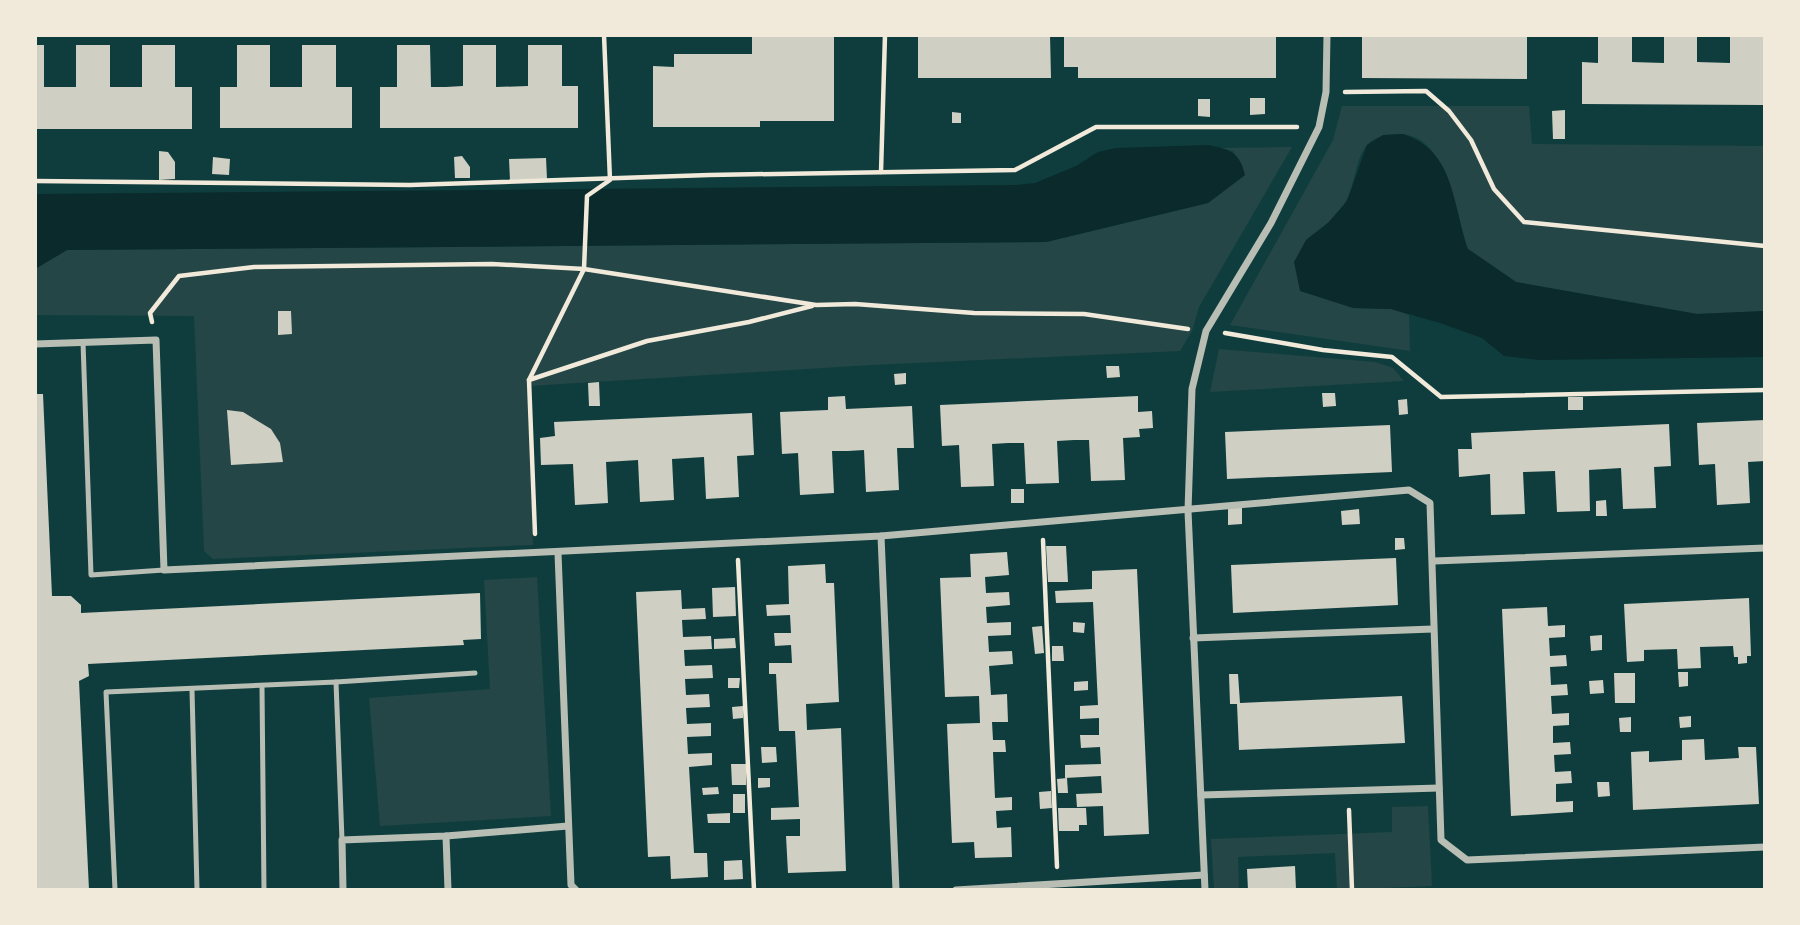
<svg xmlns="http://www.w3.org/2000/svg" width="1800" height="925" font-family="Ubuntu,sans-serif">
	<rect width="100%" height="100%" fill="#0f3d3e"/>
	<g fill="#244646">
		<path d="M1342 106H1529L1532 144 1765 146V311L1697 314 1516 282 1468 249C1456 213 1447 133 1398 134 1387 135 1376 136 1368 144 1356 156 1355 184 1347 199 1339 216 1320 229 1306 240L1353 308 1391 309 1409 315 1410 351 1230 325 1333 140Z"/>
		<path d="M1292 147 1199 307 1192 331 1180 351 872 365 529 386 533 545 213 559 204 551 194 316 35 315V269L67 250 1046 242 1208 203 1245 175 1233 151 1220 148Z"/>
		<path d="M1219 349 1375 362 1393 368 1404 381 1210 392Z"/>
		<path d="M537 577 551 816 380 826 369 698 490 689 484 580Z"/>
		<path d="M1428 806 1432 886 1337 890 1335 853 1238 857 1239 890H1214L1211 839 1392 832V807Z"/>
	</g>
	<g fill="#0a2a2b">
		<path d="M1403 134C1455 151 1452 203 1468 249L1516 282 1697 314 1765 311V357L1539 360 1504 356 1482 338 1440 323 1391 309 1353 308 1300 291 1294 262 1306 240 1328 223 1347 201 1367 145 1383 135Z"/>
		<path d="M1208 145C1229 149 1240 152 1245 175L1208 203 1046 242 67 250 35 269V194L1015 185 1035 183 1076 166 1098 152 1116 148Z"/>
	</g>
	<g fill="#cfcfc3">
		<path d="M752 35H834V121H760V127H653V66L674 67V54H752Z"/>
		<path d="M918 35H1050L1051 78H918Z"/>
		<path d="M1064 35H1276V78H1078V67H1064Z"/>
		<path d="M1362 35H1527V79L1362 78Z"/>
		<path d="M1598 35H1632V62L1664 63V35H1697V62L1730 63V35H1763L1765 105 1582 104V62L1598 63Z"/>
		<path d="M35 45H44V87H76V45H110V87H142V45H175V87H192V129H35Z"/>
		<path d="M237 45H270V87H302V45H336V87H352V128H220V87H237Z"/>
		<path d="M397 45H430L431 87H446L463 86V45H496V87L528 86V45H562V86H578V128H380V87H397Z"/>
		<path d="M1250 98H1265V114L1250 115Z"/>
		<path d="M1198 99H1210V117L1198 116Z"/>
		<path d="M1565 110V139H1553L1552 111Z"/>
		<path d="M952 112 961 113V123H952Z"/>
		<path d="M159 151 168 152 175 162V179L159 180Z"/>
		<path d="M462 156 470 167V178H455L454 157Z"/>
		<path d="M213 157 230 159 229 175 212 174Z"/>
		<path d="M546 158 547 179 510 180 509 159Z"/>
		<path d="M278 311H291L292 334 278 335Z"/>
		<path d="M1106 366H1119L1120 377 1107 378Z"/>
		<path d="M906 373V384L895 385 894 374Z"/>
		<path d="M599 382 600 406H589L588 383Z"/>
		<path d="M1322 393H1335L1336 406 1323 407Z"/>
		<path d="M35 394H43L52 596H71L81 605V613L480 593 481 639 463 640 464 645 88 664 89 676 79 681 89 890H37Z"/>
		<path d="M845 396 846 409 912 406 914 448H897L899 490 866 492 864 450 848 451H832L834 493 800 495 798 453 782 454 780 412 828 410V397Z"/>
		<path d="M1138 396V412L1152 411 1153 428 1139 429 1140 437 1123 438 1125 480 1091 481 1089 440H1074L1057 441 1059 483 1026 484 1024 443H1008L992 444 994 486 961 487 959 445 942 446 940 405Z"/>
		<rect x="1568" y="397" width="15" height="13"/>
		<path d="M1407 399 1408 414 1399 415 1398 400Z"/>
		<path d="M227 410 243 412 271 429 280 443 283 462 231 465Z"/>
		<path d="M752 413 754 455 737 456 739 497 706 499 704 457 672 459 674 500 640 502 638 460 606 462 608 503 575 505 573 464 541 465 540 438 555 436 554 422Z"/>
		<path d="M1765 420V461L1748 462 1750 503 1717 505 1715 464 1699 465 1697 423Z"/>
		<path d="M1669 424 1671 466 1654 467 1656 508 1623 509 1621 468 1589 470 1590 511 1557 512 1555 471 1523 472 1525 514 1491 515 1490 474 1459 477 1458 449H1472L1471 433Z"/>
		<path d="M1390 425 1392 472 1227 479 1225 432Z"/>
		<rect x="1011" y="489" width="13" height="14"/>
		<path d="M1606 500 1607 516H1596V501Z"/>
		<path d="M1228 508H1242V524L1228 525Z"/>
		<path d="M1359 509 1360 524 1342 525 1341 511Z"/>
		<path d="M1395 538H1404L1405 549 1395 550Z"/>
		<path d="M1046 546H1066L1068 582H1048Z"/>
		<path d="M1007 552 1009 575 985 577 986 593 1009 592 1010 605 986 607 987 623 1011 622V635L988 636 989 652 1012 651 1013 664 989 666 991 695 1007 694 1008 722H992L993 740H1005L1006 752H993L995 798 1012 797V810L996 811 997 828 1011 827 1012 857 975 858 974 842 952 843 947 724 980 723 979 696 945 697 940 578 971 577 970 554Z"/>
		<path d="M1396 558 1398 605 1233 613 1231 565Z"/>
		<path d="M825 564 826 583H834L839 702 806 704 807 730 841 728 846 871 788 873 786 836H800V819L771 820V808L799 807 795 731H779L776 674H769V663H792L791 645 775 646 774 633H791L790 615 767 616 766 605 789 604 788 566Z"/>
		<path d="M1137 569 1149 834 1104 836 1103 806 1077 807 1076 794 1102 793 1101 776 1065 778V765L1101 764 1100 747 1081 748 1080 735H1099V718L1080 719V706L1098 705 1093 602 1056 603 1055 591 1092 589V571Z"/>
		<path d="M735 587 736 616 713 617 712 588Z"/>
		<path d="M681 590 682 609 705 608 706 619 682 620 683 637 711 636 712 649 684 650 685 666 712 665 713 678 685 679 686 695 709 694 710 707 686 708 687 724 711 723V736L687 737 688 754 712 753V765L689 767 694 853H707L708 877 671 879 670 856 648 857 636 592Z"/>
		<path d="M1749 598 1751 656H1747V663L1738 664V657H1734L1733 646 1700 647 1701 668 1678 669 1677 649 1644 650V661L1627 662 1624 604Z"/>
		<path d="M1547 607 1548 626 1565 625V637L1549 638 1550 656 1566 655 1567 666 1550 667 1551 685 1567 684 1568 695 1551 696 1552 714 1569 713V725L1553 726V743L1570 742 1571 754 1554 755 1555 772 1571 771 1572 783 1556 784V802L1573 801V812L1511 816 1502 609Z"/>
		<path d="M1073 622 1085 623 1084 633 1073 632Z"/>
		<path d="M1042 626 1044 653 1035 654 1032 627Z"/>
		<path d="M1602 635V650L1591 651 1590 636Z"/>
		<path d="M735 638 736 648 714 649V639Z"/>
		<path d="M1052 646H1063L1064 661H1052Z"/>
		<path d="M1678 672H1688V686L1679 687Z"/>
		<path d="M1614 673H1635V703H1615Z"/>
		<path d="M1229 674H1238L1240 703 1402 696 1405 743 1239 750 1237 704H1230Z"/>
		<path d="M728 678H740L739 688H728Z"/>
		<path d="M1603 680 1604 693 1590 694 1589 681Z"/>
		<path d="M1088 681V690L1074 691V682Z"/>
		<path d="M743 706V718L733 719 732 707Z"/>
		<path d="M1691 716V727L1680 728 1679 717Z"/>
		<path d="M1631 717V732H1620L1619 718Z"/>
		<path d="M1704 739 1705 760 1739 758 1738 747H1756L1759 804 1633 810 1631 752 1649 751V762L1682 760V740Z"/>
		<path d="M761 747H776L777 762 762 763Z"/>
		<path d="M731 764H746V785H732Z"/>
		<path d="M758 778H770V787L758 788Z"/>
		<path d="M1067 778 1068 793H1058L1057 779Z"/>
		<path d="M1597 782H1609L1610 796 1598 797Z"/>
		<path d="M718 787 719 794 703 795 702 788Z"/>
		<path d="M1051 791 1052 808 1040 809 1039 792Z"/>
		<rect x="733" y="794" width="12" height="19"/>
		<path d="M1058 808H1086L1087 825H1079V831H1059Z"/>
		<path d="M730 813V823H708L707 814Z"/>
		<path d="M742 860 743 879 724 880V861Z"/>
		<path d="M1295 866 1296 890H1248L1247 869Z"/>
	</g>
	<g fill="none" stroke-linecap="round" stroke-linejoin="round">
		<g stroke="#f1e9da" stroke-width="4.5">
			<path d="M1345 92 1426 91 1449 111 1471 140 1494 189 1524 222 1765 246"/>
			<path d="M881 172 885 35"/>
			<path d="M35 181 410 185 709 175 1015 170 1096 127H1297"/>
			<path d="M152 322 150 313 179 276 254 267 492 264 584 269 816 305 855 304 974 313 1084 314 1188 329"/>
			<path d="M1225 333 1323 350 1392 357 1441 397 1765 390"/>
			<path d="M529 380 647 341 749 322 812 306"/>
			<path d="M535 534 529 380 584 269 587 196 610 180 604 35"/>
			<path d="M1043 540 1057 867"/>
			<path d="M738 560 754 890"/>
			<path d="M1349 810 1352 890"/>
		</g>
		<g stroke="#b8beb3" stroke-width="5">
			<path d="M83 342 91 575 164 570"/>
			<path d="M336 682 475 673"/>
			<path d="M262 687 264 890"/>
			<path d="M192 690 197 890"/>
			<path d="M115 890 106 692 336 682 342 840"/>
		</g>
		<g stroke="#b8beb3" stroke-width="7">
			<path d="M35 344 156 340 164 570 881 536 1409 490 1430 503 1441 840 1467 860 1765 847"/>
			<path d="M881 536 896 890"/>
			<path d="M558 553 571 885 576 890"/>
			<path d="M1434 561 1765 548"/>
			<path d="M1193 638 1433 629"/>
			<path d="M1201 795 1439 788"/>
			<path d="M446 836 448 890"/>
			<path d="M343 890 342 840 446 836 568 826"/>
			<path d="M956 890 1204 875"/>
			<path d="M1205 890 1188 511 1192 389 1206 331 1271 223 1319 127 1326 92 1327 35"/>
		</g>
	</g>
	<rect width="1800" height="925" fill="none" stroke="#f1e9da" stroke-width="74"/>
</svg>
